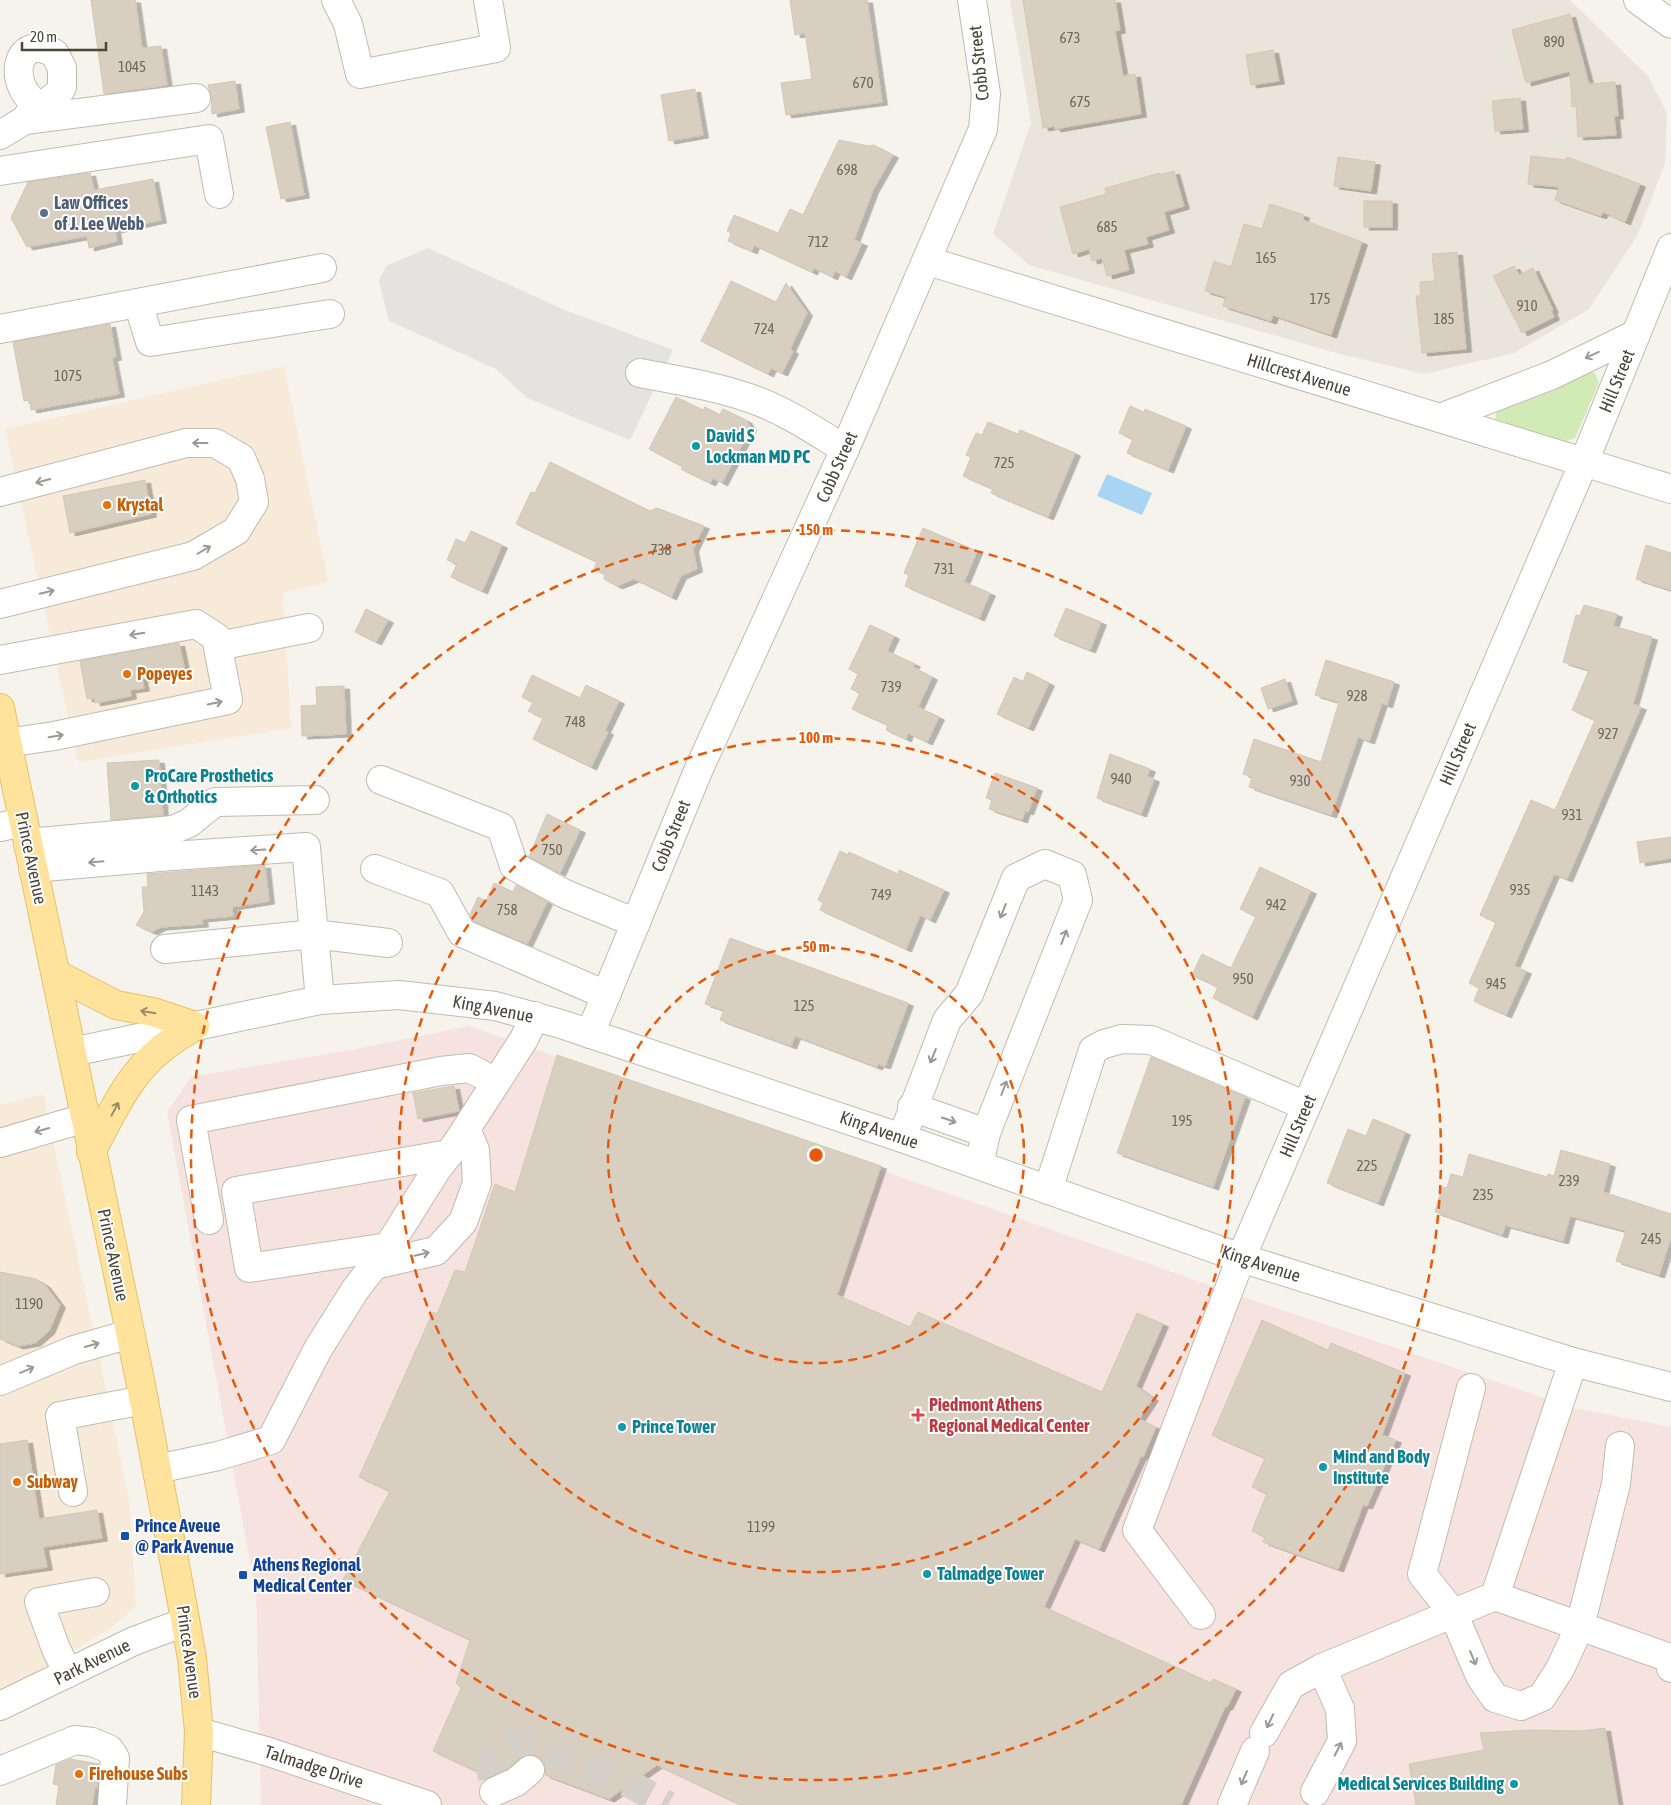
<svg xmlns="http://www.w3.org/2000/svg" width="1671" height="1805" font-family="'Asap Condensed',sans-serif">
	<defs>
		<filter id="shadow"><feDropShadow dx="5.5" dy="3" stdDeviation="0" flood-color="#0004"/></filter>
	</defs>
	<rect width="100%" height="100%" fill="#f6f3ec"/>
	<path fill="#eae5da" d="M1010 0H1570L1648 76 1667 113 1665 164 1637 236 1589 309 1514 353 1424 374 1336 353 1029 265 993 234 1031 123Z"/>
	<g fill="#f7ead8">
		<path d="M284 366 328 582 283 593 291 728 78 762 5 429Z"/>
		<path d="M43 1094 129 1499 136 1607 106 1631 25 1678 0 1690V1105Z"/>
	</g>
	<path fill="#f6e3e0" d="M469 1026 1238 1295 1574 1408 1671 1427V1805H261L256 1594 167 1112 191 1077 351 1050Z"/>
	<path fill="#d2eab5" d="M1586 371 1595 373 1599 383 1575 438 1567 441H1558L1495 419 1497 410 1553 391Z"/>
	<path fill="#e5e3e0" d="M428 248 565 310 673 350 630 440 527 398 496 369 389 321 379 281 386 266Z"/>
	<path fill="#a9d4f2" d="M1107 474 1152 493 1142 515 1097 496Z"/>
	<g fill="#d8cfc1" stroke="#d3c7b4" filter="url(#shadow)">
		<path d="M91 0H135L142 48 161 46 167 85 104 94Z"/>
		<path d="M790 0H867L882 102 786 115 781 83 812 79 805 33 795 35Z"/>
		<path d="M1023 0H1115L1120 30 1115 31 1123 76 1135 74 1141 114 1055 129V126L1043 128Z"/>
		<path d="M1570 14 1589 84 1615 82 1618 116H1614L1616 135 1578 137 1576 106 1572 107 1570 71 1526 83 1512 30Z"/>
		<path d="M1273 50 1279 81 1251 85 1246 55Z"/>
		<path d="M235 81 239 109 212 114 211 96 208 85Z"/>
		<path d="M695 89 703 135 669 141 661 95Z"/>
		<path d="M1520 98 1523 129 1495 131 1492 101Z"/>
		<path d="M290 122 304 195 281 199 266 127Z"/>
		<path d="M839 140 869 146 874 145 893 155 873 190 854 240 862 243 846 277 835 271 832 277 814 268 812 272 754 245 752 251 728 241 731 233 727 231 734 215 778 233 790 209 803 215Z"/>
		<path d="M1531 156 1566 160 1567 157 1640 184 1625 222 1603 212 1601 216 1555 200 1559 187 1528 184Z"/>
		<path d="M1338 157 1375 162 1371 191 1334 186Z"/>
		<path d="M1174 171 1184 206 1164 212 1169 230 1146 237 1148 244 1124 250 1129 270 1107 276 1102 258 1092 261 1089 249 1073 254 1060 207 1106 194 1105 188 1160 173V175Z"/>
		<path d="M90 173 94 190 153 179 161 220 115 230 117 241 89 248 87 236 27 247 11 218 28 182Z"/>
		<rect x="1364" y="201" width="28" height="26"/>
		<path d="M1270 204 1304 215 1303 220 1362 242 1331 335 1273 315 1271 321 1223 306 1226 297 1205 291 1214 261 1231 267 1244 224 1262 229Z"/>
		<path d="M1457 252 1466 349 1422 353 1416 296H1421L1420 282 1435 281 1432 254Z"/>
		<path d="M1514 266 1519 275 1533 268 1553 310H1551L1554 317 1522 333 1493 276Z"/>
		<path d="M731 281 776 302 786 283 807 313 790 349 793 351 782 373 771 368 768 374 701 341Z"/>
		<path d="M110 324 116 357 112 358 119 394 31 410 30 400 24 401 13 342Z"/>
		<path d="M676 397 703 410 705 407 720 415 723 409 746 420 751 428 722 483 713 478 710 483 681 469 683 467 649 449Z"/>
		<path d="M1130 406 1144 412 1145 409 1186 426 1168 470 1127 453 1133 439 1119 433Z"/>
		<path d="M988 422 1018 434 1020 430 1075 453 1048 517 991 493 993 489 963 476 971 457 966 455 976 433 982 435Z"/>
		<path d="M550 462 650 511 657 508 704 526 693 549 697 569 681 576 671 597 634 579 617 586 604 579 605 575 594 569 597 562 516 524 531 492 535 493Z"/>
		<path d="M145 480 151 514 70 533 63 496Z"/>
		<path d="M923 528 977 551 964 582 990 593 979 618 905 586 909 575 904 573Z"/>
		<path d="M471 531 502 545 482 591 451 577 457 564 447 560 456 539 465 543Z"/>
		<path d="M1646 545 1671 553V590L1636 579Z"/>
		<path d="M1584 605 1617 614 1613 626 1652 637 1633 704 1641 707 1567 879 1554 874 1514 966 1526 971 1506 1015 1474 1001 1479 988 1469 983 1496 922 1480 915 1531 800 1555 810 1595 720 1572 710 1589 670 1563 662 1576 615 1580 616Z"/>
		<path d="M1066 608 1101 622 1090 650 1054 636Z"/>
		<path d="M366 609 388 620 376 642 355 632Z"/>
		<path d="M870 625 894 636 887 651 915 664 913 667 932 677 918 707 939 717 927 742 908 733 906 739 886 730 888 725 852 709 860 693 851 689 858 674 849 669Z"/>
		<path d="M179 643 185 671 142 679 144 688 130 690 131 696 95 703 94 698 87 699 80 661Z"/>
		<path d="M1326 660 1394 682 1387 705 1382 703 1369 741 1358 737 1331 815 1249 787 1252 777 1243 774 1254 739 1321 762 1339 702 1315 695Z"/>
		<path d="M1027 672 1049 683 1028 728 997 714 1014 677 1023 682Z"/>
		<path d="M532 675 580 698 586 685 619 701 605 730 608 732 591 767 533 739 543 718 528 711 533 703 522 697Z"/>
		<path d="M1285 679 1292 701 1268 709 1261 688Z"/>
		<path d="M344 686 346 734 302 736 301 706 317 705 316 687Z"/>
		<path d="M1110 754 1150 769 1147 776 1154 779 1141 814 1097 798Z"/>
		<path d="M159 760 163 815 111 820 107 763Z"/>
		<path d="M995 773 1037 788 1028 812 1025 811 1022 820 989 809 992 800 986 798Z"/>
		<path d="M547 814 580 830 560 873 529 857Z"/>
		<path d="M1671 837V858L1640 863 1637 842Z"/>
		<path d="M840 851 848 855 849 852 898 874 899 870 944 890 930 920 920 915 906 949 820 910 823 903 818 900Z"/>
		<path d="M265 865 269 901 232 907 233 916 202 919 203 924 161 927 152 932 136 925 144 912 142 887H148L147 874Z"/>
		<path d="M1260 867 1311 891 1252 1017 1213 998 1218 987 1192 975 1202 954 1231 968 1256 916 1240 909Z"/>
		<path d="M494 883 513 892 516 885 547 902 527 944 473 921 470 915 478 897 486 901Z"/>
		<path d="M730 938 908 1003 885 1066 878 1064 877 1067 795 1036 791 1046 720 1020 724 1010 705 1004Z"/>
		<path d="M557 1055 881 1166 837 1295 910 1327 918 1312 1102 1392 1137 1313 1163 1324 1136 1386 1153 1398 1139 1419 1156 1427 1143 1457 1141 1456 1099 1549 1075 1539 1044 1607 1211 1683 1213 1679 1236 1689 1227 1707H1225L1181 1805H741L657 1765 609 1799 545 1775V1768L542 1760 535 1755H528L520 1758 508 1769 489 1777 433 1751 461 1688 456 1683 470 1640 343 1580 390 1491 359 1477 433 1312 437 1314 455 1270 465 1272 495 1184 515 1192Z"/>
		<path d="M1151 1057 1245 1097 1213 1187 1117 1153Z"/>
		<path d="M454 1086 459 1111 418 1119 413 1093Z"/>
		<path d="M1373 1119 1405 1132 1378 1203 1327 1183 1348 1129 1366 1136Z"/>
		<path d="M1561 1150 1610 1164 1603 1192 1671 1214V1237L1659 1275 1616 1261 1626 1231 1570 1216 1563 1241 1505 1225 1502 1235 1435 1212 1442 1187 1447 1188 1451 1174 1463 1177 1469 1154 1547 1177 1548 1174 1554 1176Z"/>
		<path d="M0 1272 36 1279 45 1285 60 1305 49 1331 35 1343 18 1346 0 1339Z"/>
		<path d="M1262 1320 1328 1350 1331 1343 1405 1373 1382 1435 1396 1440 1367 1506 1363 1505 1338 1569 1263 1542 1265 1537 1252 1531 1267 1493 1252 1487 1265 1458 1212 1435Z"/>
		<path d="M27 1440 39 1519 97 1510 102 1538 43 1547 47 1567 0 1574V1444Z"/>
		<path d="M1605 1728 1618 1805H1416L1409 1764 1484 1750 1480 1733 1531 1730 1581 1731Z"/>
		<path d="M70 1759 99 1764 97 1788 95 1787 92 1805H56L59 1785 53 1784 56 1765Z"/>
	</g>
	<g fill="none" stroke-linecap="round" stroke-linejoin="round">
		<path stroke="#d4d0c8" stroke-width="28" stroke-dasharray="28 14" stroke-linecap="butt" d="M492 1778 489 1764 499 1749 515 1741 630 1784 668 1805"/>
		<defs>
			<g id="minor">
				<path d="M336 0 348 24 360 74 496 48 488 0"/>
				<path d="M1638 0 1671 24"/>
				<path d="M25 120 196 98"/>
				<path d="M0 135 25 120 36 104 46 103 58 94 62 87V68L55 54C18 31 5 81 36 104"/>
				<path d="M0 171 209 139 219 194"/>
				<path d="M928 261 1671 489"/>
				<path d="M138 303 150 342 330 314"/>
				<path d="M0 329 322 268"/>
				<path d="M640 373C676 380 714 386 749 398 783 409 815 431 845 449"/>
				<path d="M1440 418 1552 375 1636 334"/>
				<path d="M0 492 186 443H215L241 458 250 479 254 502 236 531 193 556 0 604"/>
				<path d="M218 646 309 628"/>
				<path d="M0 660 196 624 216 637 228 700 54 736 0 744"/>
				<path d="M381 780 501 827 514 866 565 894 636 923"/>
				<path d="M0 827 23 822"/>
				<path d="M28 843 173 830 189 823 215 802 315 800"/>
				<path d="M33 868 171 856 306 847 320 1000"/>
				<path d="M375 869 440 893 462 933 606 995"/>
				<path d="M165 949 314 934 388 943"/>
				<path d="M590 1034 698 771 845 449 983 129 986 94 972 0"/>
				<path d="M72 1052 320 1000 399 995 495 1006 561 1024 902 1138 1241 1258 1573 1362 1671 1387"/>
				<path d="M912 1107 986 1133"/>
				<path d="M902 1138 947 1020 969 994 1016 878 1045 864 1072 875 1078 900 986 1133 979 1165"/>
				<path d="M0 1143 85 1118"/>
				<path d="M1048 1190 1093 1050 1104 1044 1122 1039 1151 1040 1306 1106"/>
				<path d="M209 1220 191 1120 441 1071 469 1068 496 1082"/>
				<path d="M388 1247 249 1268 236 1191 449 1154"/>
				<path d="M374 1265 436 1251 463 1222 477 1183 475 1150 466 1129"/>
				<path d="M0 1381 74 1350 130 1334"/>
				<path d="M1471 1388 1422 1574 1453 1613 1480 1676 1495 1698 1521 1706 1542 1697 1560 1669 1580 1626 1616 1484 1620 1446"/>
				<path d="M157 1469 218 1456 271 1440 318 1349 355 1290 388 1247 437 1169 455 1146 524 1039 535 1016"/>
				<path d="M73 1492 60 1416 144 1400"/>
				<path d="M1495 1596 1573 1362"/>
				<path d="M1201 1615 1137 1530 1241 1258 1584 462 1671 248"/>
				<path d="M1322 1668 1495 1596 1670 1658 1671 1668"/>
				<path d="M68 1673 56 1649 39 1602 95 1592"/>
				<path d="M0 1706 134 1641 185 1622"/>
				<path d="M199 1732 269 1752 427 1805"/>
				<path d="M1264 1733 1291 1685 1322 1668 1340 1709 1342 1741 1315 1792"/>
				<path d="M0 1771 75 1740 92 1742 109 1749 115 1758 112 1805"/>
				<path d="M494 1792 516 1782 530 1770"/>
				<path d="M1232 1805 1255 1751"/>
			</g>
			<g id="major">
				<path d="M0 708 139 1375 181 1597 192 1658 199 1732 196 1805"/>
				<path d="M56 974 116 1005 153 1012 195 1026"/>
				<path d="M91 1152C110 1117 128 1075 160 1050 170 1041 183 1034 195 1026"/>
			</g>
		</defs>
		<use href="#minor" stroke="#c2bbae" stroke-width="30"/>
		<use href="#major" stroke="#e6c16a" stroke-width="30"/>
		<use href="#minor" stroke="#fff" stroke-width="28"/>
		<use href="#major" stroke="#ffe39c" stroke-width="28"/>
	</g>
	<defs><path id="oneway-shaft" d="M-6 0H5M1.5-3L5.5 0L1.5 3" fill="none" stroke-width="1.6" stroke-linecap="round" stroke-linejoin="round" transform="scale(1.25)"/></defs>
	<g stroke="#9c9892">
		<use href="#oneway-shaft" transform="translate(1592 355) rotate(155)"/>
		<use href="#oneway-shaft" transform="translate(200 443) rotate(180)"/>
		<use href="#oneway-shaft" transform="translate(43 481) rotate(165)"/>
		<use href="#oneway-shaft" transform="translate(204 550) rotate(-30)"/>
		<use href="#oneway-shaft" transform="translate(47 592) rotate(-14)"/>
		<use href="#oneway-shaft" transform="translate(137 634) rotate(170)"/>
		<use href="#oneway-shaft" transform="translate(215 703) rotate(-12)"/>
		<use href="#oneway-shaft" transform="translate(56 736) rotate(-10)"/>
		<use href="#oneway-shaft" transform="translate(258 850) rotate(176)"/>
		<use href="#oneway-shaft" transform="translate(96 862) rotate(175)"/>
		<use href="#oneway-shaft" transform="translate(1003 911) rotate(112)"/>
		<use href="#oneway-shaft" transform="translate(1064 937) rotate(-69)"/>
		<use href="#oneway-shaft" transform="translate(933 1056) rotate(112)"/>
		<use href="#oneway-shaft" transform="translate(1004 1088) rotate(-69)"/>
		<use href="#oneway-shaft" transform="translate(949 1120) rotate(19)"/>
		<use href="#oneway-shaft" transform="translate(42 1130) rotate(164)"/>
		<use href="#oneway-shaft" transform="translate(422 1254) rotate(-13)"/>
		<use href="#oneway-shaft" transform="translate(92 1345) rotate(-16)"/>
		<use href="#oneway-shaft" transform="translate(27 1370) rotate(-23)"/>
		<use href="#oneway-shaft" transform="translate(1473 1658) rotate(67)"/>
		<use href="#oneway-shaft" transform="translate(1270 1721) rotate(116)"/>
		<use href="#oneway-shaft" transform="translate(1338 1749) rotate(-63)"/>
		<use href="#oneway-shaft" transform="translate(1244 1778) rotate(113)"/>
	</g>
	<g stroke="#9c8c66">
		<use href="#oneway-shaft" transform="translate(148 1012) rotate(-170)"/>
		<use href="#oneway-shaft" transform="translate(115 1109) rotate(-62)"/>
	</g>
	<g fill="none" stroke="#e8590c" stroke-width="2.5" stroke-dasharray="9 6">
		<circle cx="816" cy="1155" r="208"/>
		<circle cx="816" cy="1155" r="417"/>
		<circle cx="816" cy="1155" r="625"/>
	</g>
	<circle fill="#5c6f8a" stroke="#fff" stroke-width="2" cx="44" cy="213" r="5"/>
	<g fill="#0f9aa8" stroke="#fff" stroke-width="2">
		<circle cx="696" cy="446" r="5"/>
		<circle cx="135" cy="786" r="5"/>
		<circle cx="622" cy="1427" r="5"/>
		<circle cx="1323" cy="1467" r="5"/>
		<circle cx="927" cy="1574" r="5"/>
		<circle cx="1514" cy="1784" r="5"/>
	</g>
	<g fill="#e8710a" stroke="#fff" stroke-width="2">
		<circle cx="107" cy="505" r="5"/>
		<circle cx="127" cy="674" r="5"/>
		<circle cx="17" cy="1482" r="5"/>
		<circle cx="79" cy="1774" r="5"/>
	</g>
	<path fill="#e0444e" stroke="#fff" stroke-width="2" d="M915.5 1407.5h5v5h5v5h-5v5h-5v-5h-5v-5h5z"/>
	<g fill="#1a4fb4" stroke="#fff" stroke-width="2">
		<rect x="120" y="1531" width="10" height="10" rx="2.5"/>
		<rect x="238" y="1570" width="10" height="10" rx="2.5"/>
	</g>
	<g text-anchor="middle" stroke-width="4" stroke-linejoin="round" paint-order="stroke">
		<g font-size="15" fill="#6e675b">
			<text x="1070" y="43">673</text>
			<text x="1554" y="47">890</text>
			<text x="132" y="72">1045</text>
			<text x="863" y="88">670</text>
			<text x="1080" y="107">675</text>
			<text x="847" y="175">698</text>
			<text x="1107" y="232">685</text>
			<text x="818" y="247">712</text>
			<text x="1266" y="263">165</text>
			<text x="1320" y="304">175</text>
			<text x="1527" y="311">910</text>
			<text x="1444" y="324">185</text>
			<text x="764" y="334">724</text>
			<text x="68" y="381">1075</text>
			<text x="1004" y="468">725</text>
			<text x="661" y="555">738</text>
			<text x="944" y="574">731</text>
			<text x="891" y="692">739</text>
			<text x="1357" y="701">928</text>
			<text x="575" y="727">748</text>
			<text x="1608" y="739">927</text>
			<text x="1121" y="784">940</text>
			<text x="1300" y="786">930</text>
			<text x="1572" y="820">931</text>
			<text x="552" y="855">750</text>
			<text x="1520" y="895">935</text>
			<text x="205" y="896">1143</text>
			<text x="881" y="900">749</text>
			<text x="1276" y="910">942</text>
			<text x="507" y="915">758</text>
			<text x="1243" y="984">950</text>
			<text x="1496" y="989">945</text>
			<text x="804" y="1011">125</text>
			<text x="1182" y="1126">195</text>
			<text x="1367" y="1171">225</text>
			<text x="1569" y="1186">239</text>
			<text x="1483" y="1200">235</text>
			<text x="1651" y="1244">245</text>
			<text x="29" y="1309">1190</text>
			<text x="761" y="1532">1199</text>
		</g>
		<g font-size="18" fill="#4b4439" stroke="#fff">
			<text transform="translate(979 63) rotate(-96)" y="6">Cobb Street</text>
			<text transform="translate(1299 375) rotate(17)" y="6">Hillcrest Avenue</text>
			<text transform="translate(1617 381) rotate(-68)" y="6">Hill Street</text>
			<text transform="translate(837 467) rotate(-66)" y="6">Cobb Street</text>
			<text transform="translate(1458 754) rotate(-67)" y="6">Hill Street</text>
			<text transform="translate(671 836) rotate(-68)" y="6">Cobb Street</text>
			<text transform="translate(31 858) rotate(78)" y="6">Prince Avenue</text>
			<text transform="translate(493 1009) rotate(11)" y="6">King Avenue</text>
			<text transform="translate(1298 1126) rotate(-67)" y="6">Hill Street</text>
			<text transform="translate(879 1130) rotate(19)" y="6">King Avenue</text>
			<text transform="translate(113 1255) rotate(78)" y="6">Prince Avenue</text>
			<text transform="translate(1261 1264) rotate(18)" y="6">King Avenue</text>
			<text transform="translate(189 1652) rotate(82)" y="6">Prince Avenue</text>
			<text transform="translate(92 1662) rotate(-26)" y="6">Park Avenue</text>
			<text transform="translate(314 1767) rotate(18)" y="6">Talmadge Drive</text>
		</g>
		<g font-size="18" font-weight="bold" fill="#4e5e75" stroke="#fff" text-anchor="start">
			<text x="54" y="209">Law Offices<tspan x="54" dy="21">of J. Lee Webb</tspan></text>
		</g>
		<g font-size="18" font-weight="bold" fill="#0d838f" stroke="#fff" text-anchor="start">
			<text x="706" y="442">David S<tspan x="706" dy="21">Lockman MD PC</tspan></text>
			<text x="145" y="782">ProCare Prosthetics<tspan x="145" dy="21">&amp; Orthotics</tspan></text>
			<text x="632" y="1433">Prince Tower</text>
			<text x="1333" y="1463">Mind and Body<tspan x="1333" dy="21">Institute</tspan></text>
			<text x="937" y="1580">Talmadge Tower</text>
			<text x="1504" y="1790" text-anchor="end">Medical Services Building</text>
		</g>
		<g font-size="18" font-weight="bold" fill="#c56008" stroke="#fff" text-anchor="start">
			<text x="117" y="511">Krystal</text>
			<text x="137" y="680">Popeyes</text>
			<text x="27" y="1488">Subway</text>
			<text x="89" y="1780">Firehouse Subs</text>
		</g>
		<g font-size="18" font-weight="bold" fill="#be3a42" stroke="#fff" text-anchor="start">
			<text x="929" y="1411">Piedmont Athens<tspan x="929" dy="21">Regional Medical Center</tspan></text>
		</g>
		<g font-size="18" font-weight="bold" fill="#164399" stroke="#fff" text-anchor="start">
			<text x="135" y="1532">Prince Aveue<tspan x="135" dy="21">@ Park Avenue</tspan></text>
			<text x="253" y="1571">Athens Regional<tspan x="253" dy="21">Medical Center</tspan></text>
		</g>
	</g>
	<circle cx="816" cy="1155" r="8" fill="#e8590c" stroke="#fff" stroke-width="2.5"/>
	<g font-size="15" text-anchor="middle" font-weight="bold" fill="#e8590c" stroke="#fff" stroke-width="4" stroke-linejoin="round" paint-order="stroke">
		<text x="816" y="535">150 m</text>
		<text x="816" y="743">100 m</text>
		<text x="816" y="952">50 m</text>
	</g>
	<path d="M22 42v8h84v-8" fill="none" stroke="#4b4439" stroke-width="2.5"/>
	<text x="30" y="42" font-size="15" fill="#4b4439" stroke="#ffffff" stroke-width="4" paint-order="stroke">20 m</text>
</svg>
